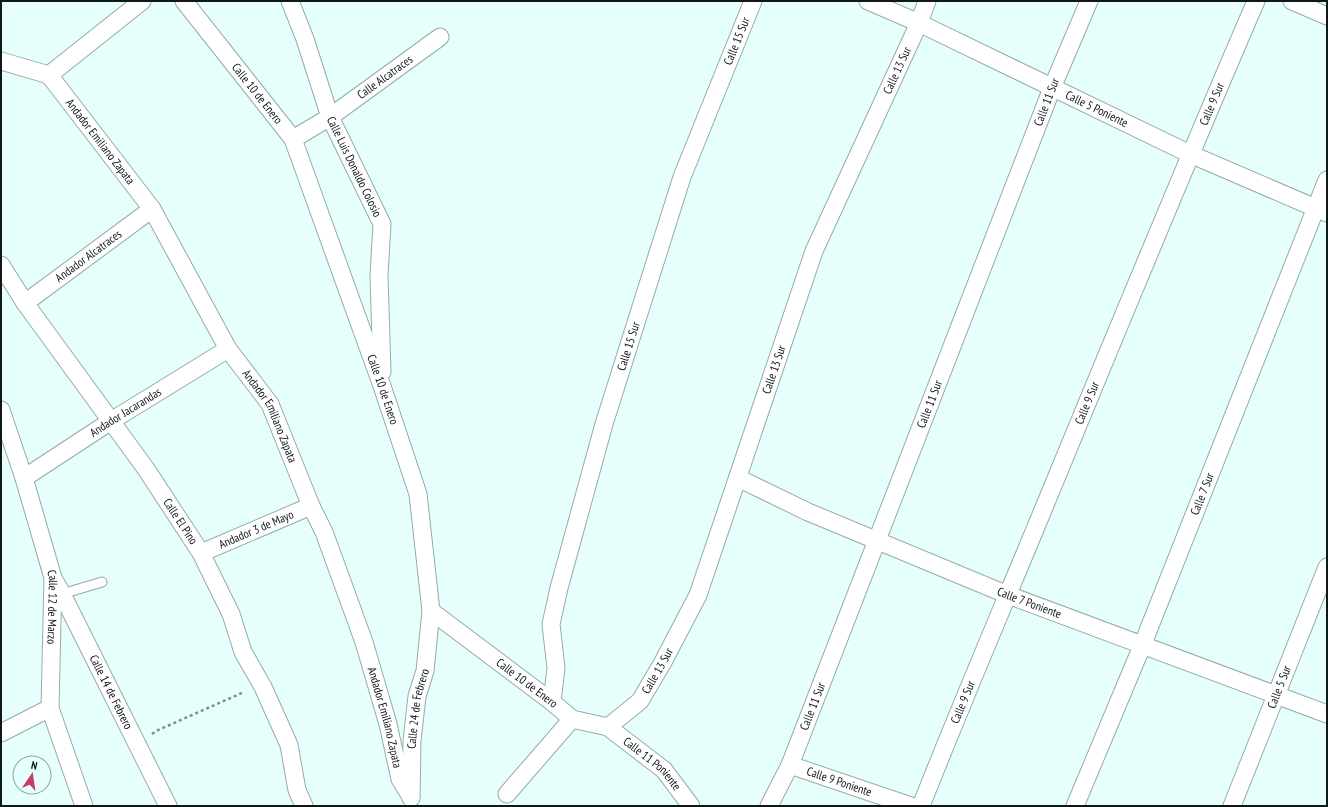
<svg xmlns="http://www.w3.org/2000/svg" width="1328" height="807" font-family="'PT Sans Narrow',sans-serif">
	<rect width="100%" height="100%" fill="#e7fffc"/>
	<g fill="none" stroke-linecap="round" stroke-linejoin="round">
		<defs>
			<path id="lane" d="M62 594 102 582"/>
			<g id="street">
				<path id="s1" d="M184 1 293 139 382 386 418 494 431 611 552 702 572 719 608 727 664 770 691 806"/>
				<path id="s2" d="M290 1 305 39 330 117 382 224 379 276 382 372"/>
				<path id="s3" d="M868 1 919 23 1190 154 1327 213"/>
				<path d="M1292 1 1327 16"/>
				<path d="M1 61 49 75"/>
				<path id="s4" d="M49 75 152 209 228 349 270 404 311 506 324 532 364 642 388 724 400 779 411 797"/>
				<path d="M49 75 142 1"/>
				<path id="s5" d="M293 139 330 117 440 37"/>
				<path id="s6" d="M1 265 25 303 146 469 201 553 231 614 243 652 263 687 289 745 297 790 304 806"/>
				<path id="s7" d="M25 303 152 209"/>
				<path id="s8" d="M1 410 24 478 53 578 50 708 84 806"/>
				<path id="s9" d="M24 478 111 421 228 349"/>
				<path id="s10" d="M738 478 808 512 1008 595 1327 714"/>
				<path id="s11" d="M201 553 311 506"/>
				<path id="s12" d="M53 578 62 594 168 806"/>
				<path id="s13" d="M552 702 556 668 551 624 559 588 604 424 682 177 753 1"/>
				<path id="s14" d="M608 727 640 701 663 662 698 595 814 251 919 23 927 1"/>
				<path d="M1 733 50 708"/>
				<path id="s15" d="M790 765 911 806"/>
				<path d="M507 794 572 719"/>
				<path id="s16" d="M411 798 412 741 417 696 425 671 431 611"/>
				<path id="s17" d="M769 806 790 765 1052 88 1089 1"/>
				<path id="s18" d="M921 806C960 707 1002 609 1043 510 1113 340 1183 170 1256 1"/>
				<path id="s19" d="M1075 806 1142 646 1327 180"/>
				<path id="s20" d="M1232 806 1327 567"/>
			</g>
		</defs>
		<use href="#lane" stroke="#95aba9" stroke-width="11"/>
		<use href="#street" stroke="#95aba9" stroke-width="19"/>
		<path stroke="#80908e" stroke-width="2.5" stroke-dasharray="3 3" stroke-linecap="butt" d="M152 734 156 731 244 692"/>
		<use href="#lane" stroke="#fff" stroke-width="9"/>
		<use href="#street" stroke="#fff" stroke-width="17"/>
	</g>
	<g text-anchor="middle" stroke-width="3" stroke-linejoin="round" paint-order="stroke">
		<g font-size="12" fill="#101817" stroke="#e7fffc">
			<text dy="4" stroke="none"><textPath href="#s13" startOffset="691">Calle 15 Sur</textPath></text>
			<text dy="4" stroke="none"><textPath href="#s14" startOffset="724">Calle 13 Sur</textPath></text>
			<text dy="4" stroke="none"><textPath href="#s5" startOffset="111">Calle Alcatraces</textPath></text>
			<text dy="4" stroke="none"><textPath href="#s1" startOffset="118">Calle 10 de Enero</textPath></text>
			<text dy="4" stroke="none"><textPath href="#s17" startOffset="757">Calle 11 Sur</textPath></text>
			<text dy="4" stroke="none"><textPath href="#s18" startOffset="760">Calle 9 Sur</textPath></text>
			<text dy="4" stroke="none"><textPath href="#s3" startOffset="253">Calle 5 Poniente</textPath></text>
			<text dy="4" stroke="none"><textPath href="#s4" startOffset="84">Andador Emiliano Zapata</textPath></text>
			<text dy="4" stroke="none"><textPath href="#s2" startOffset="178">Calle Luis Donaldo Colosio</textPath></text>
			<text dy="4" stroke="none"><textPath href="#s7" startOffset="79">Andador Alcatraces</textPath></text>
			<text dy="4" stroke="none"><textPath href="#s13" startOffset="367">Calle 15 Sur</textPath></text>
			<text dy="4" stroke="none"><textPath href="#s14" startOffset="400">Calle 13 Sur</textPath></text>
			<text dy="4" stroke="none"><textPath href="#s1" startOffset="442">Calle 10 de Enero</textPath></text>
			<text dy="4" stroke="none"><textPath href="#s18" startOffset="436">Calle 9 Sur</textPath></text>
			<text dy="4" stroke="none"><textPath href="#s17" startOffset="433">Calle 11 Sur</textPath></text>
			<text dy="4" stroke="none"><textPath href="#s9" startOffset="121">Andador Jacarandas</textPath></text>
			<text dy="4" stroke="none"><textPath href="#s4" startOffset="408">Andador Emiliano Zapata</textPath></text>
			<text dy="4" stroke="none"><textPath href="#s19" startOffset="337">Calle 7 Sur</textPath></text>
			<text dy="4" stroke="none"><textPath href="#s6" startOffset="313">Calle El Pino</textPath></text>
			<text dy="4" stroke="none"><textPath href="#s11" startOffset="60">Andador 3 de Mayo</textPath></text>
			<text dy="4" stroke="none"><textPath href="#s10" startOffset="317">Calle 7 Poniente</textPath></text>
			<text dy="4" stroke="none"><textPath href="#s8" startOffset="205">Calle 12 de Marzo</textPath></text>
			<text dy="4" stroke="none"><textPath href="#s14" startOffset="76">Calle 13 Sur</textPath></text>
			<text dy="4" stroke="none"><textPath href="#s1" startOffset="790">Calle 10 de Enero</textPath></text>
			<text dy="4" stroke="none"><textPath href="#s20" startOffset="128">Calle 5 Sur</textPath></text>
			<text dy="4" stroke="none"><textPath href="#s12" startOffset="128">Calle 14 de Febrero</textPath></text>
			<text dy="4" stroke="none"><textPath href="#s18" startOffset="112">Calle 9 Sur</textPath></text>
			<text dy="4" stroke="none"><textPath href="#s17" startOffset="109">Calle 11 Sur</textPath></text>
			<text dy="4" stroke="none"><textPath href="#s16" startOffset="90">Calle 24 de Febrero</textPath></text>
			<text dy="4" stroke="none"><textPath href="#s4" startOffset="732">Andador Emiliano Zapata</textPath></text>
			<text dy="4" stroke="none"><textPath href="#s1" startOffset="942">Calle 11 Poniente</textPath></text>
			<text dy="4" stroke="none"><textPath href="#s15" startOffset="52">Calle 9 Poniente</textPath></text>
		</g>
	</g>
	<rect width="1328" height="807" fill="none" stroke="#101817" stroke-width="4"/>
	<g transform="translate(32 775) rotate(13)"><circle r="19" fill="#e7fffc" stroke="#91a3a0"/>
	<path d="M0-3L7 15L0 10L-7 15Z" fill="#c93b62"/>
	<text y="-6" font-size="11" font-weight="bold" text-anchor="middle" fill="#101817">N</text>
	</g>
</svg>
